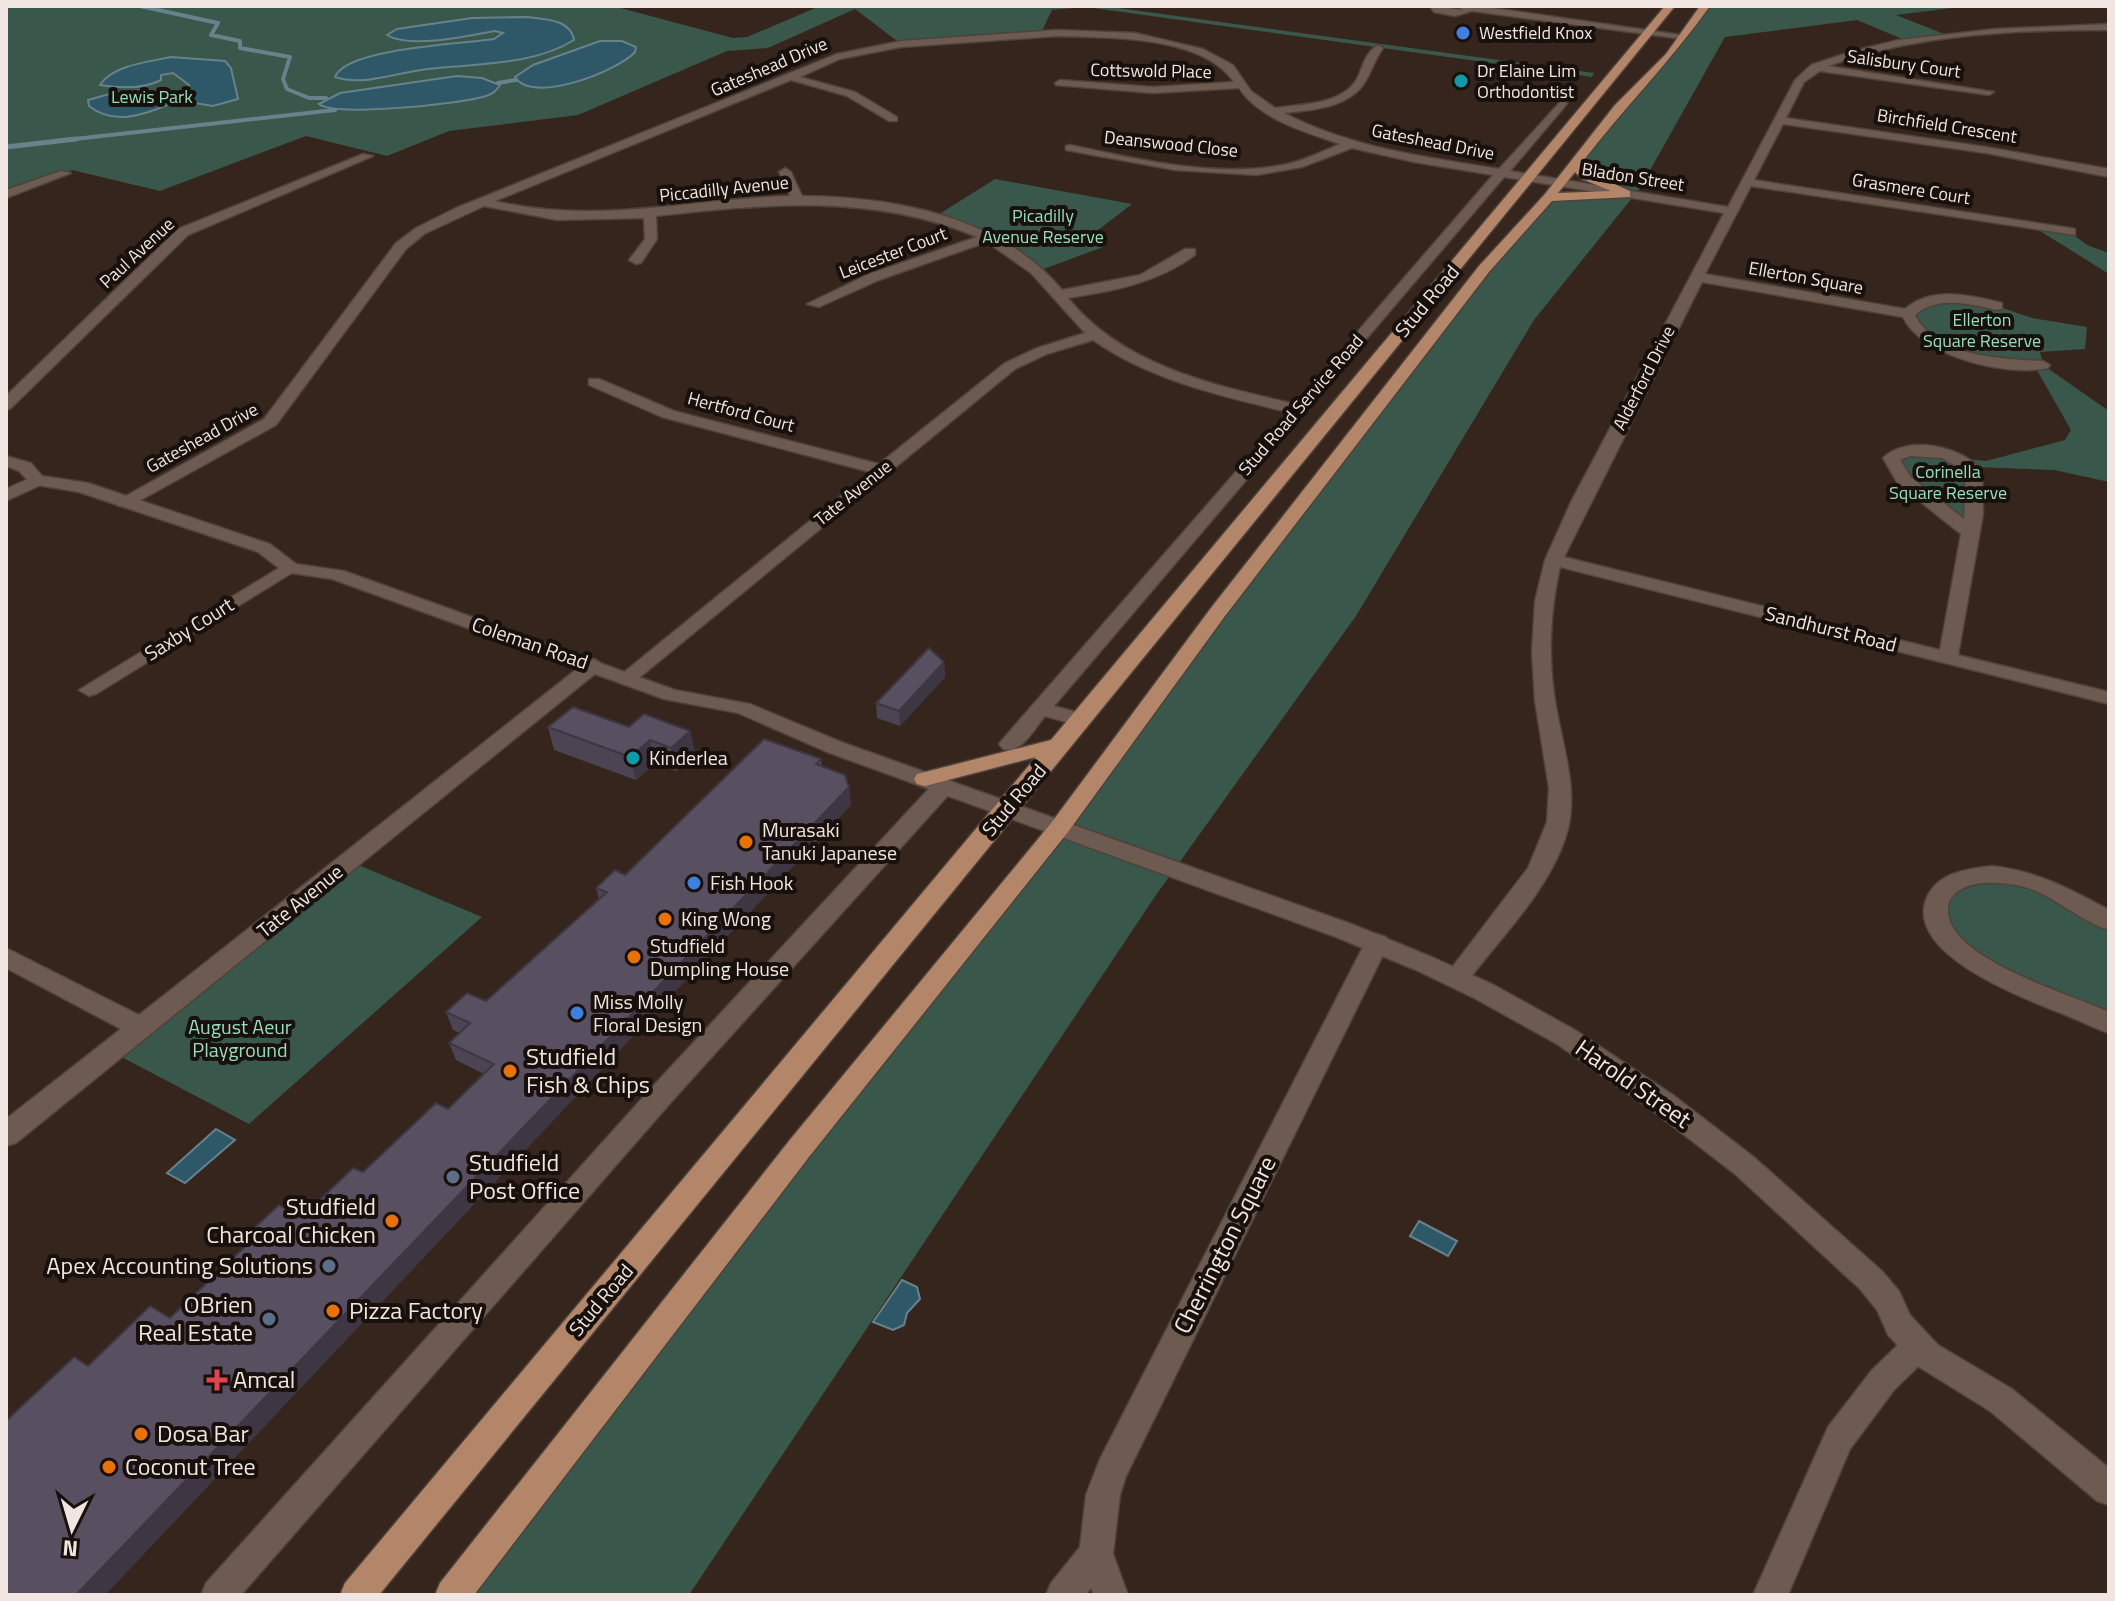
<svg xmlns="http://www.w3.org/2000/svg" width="2115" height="1601" font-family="'Titillium Web',sans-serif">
	<rect width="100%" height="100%" fill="#35251d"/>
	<g fill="#39574a">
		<path d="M6 6H613L733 38 747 37 820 6H1104L1594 73 1592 77 1086 7 1052 10 1041 33 901 44 855 9 768 48 727 51 578 115 449 131 387 156 306 136 160 191 72 170 6 194Z"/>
		<path d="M1704 6H1969L1896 15 1952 37 1912 43 1857 20 1725 37 1640 188 1534 320 1356 616 1156 895 689 1595H455L1484 269 1549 197 1624 194 1574 165 1669 56Z"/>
		<path d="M995 179 1132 204 1093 234 1106 246 1038 271 1014 252 933 218Z"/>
		<path d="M2032 226 2070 232 2087 245 2109 253V274Z"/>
		<path d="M1936 300 1997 306 2032 318 2087 327 2085 349 2040 352 2043 365 2109 411V482L2054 470 1973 467 1968 531 1904 480 1893 455 1906 452 1986 461 2065 440 2071 430 2034 365 2009 364 1945 347 1908 314Z"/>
		<path d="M349 861 482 917 249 1124 112 1052Z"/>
		<path d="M1999 875 2109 921V1023L1966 957 1935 899 1939 892Z"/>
	</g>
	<g fill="#2e5868" stroke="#68828c" stroke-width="2">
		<path d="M527 17C544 19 571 19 574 40 531 67 470 63 421 70 392 74 363 86 335 77 346 48 464 44 494 39L503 33 495 31C469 36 409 49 387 35L397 29 472 18Z"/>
		<path d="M600 41H622L636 47 635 52C618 71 532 105 515 77L533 65Z"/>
		<path d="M171 57 225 61 231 68 238 99 213 106 188 102 189 85 173 73 161 75V80C144 89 119 88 100 85 112 65 149 62 171 57Z"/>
		<path d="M457 76 482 78 500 85C496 91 493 94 486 96 462 104 334 117 319 104L340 93Z"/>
		<path d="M145 90 163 96 167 105C141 116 113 125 89 106L88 100 113 93Z"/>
		<path d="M216 1129 235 1140 185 1183 167 1173Z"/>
		<path d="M1419 1221 1457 1241 1448 1256 1410 1236Z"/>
		<path d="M902 1280 917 1287 920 1299 907 1313 904 1325 893 1330 873 1322Z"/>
	</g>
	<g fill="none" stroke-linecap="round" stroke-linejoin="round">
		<g stroke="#68828c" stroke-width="4">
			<path d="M140 6 218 23 211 35 240 41V48L290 57 283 79 287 89 309 98H326"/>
			<path d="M498 83 516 80"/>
			<path d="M57 141 335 110"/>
		</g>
		<path stroke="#68828c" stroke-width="5" d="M6 147 76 139"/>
		<defs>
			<g id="minor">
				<path d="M1430 6 1462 10 1458 6H1478L1688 36 1683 39 1472 11 1455 16 1434 12Z"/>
				<path d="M2109 24V30C2015 30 1917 34 1828 66L1994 92 1989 95 1820 71 1804 82 1786 118 1986 147 2109 169V177L1986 153 1783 124 1754 180 2070 228 2075 229V235L1751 186 1705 274 1905 309C1932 286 1970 295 2002 303V309L1997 310C1970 304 1938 295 1915 315 1936 357 2002 359 2043 361L2050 365 2048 368C2007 377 1922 357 1903 317L1702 282 1564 557 1940 650 1961 534 1898 484 1883 458C1907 434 1963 446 1982 471L1983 514 1958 655 2109 692V704L1560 567C1550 611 1548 656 1555 701 1562 746 1581 794 1565 839 1546 894 1499 939 1465 985L1456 987 1447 985 1444 978 1528 868 1547 822 1549 788 1535 701 1532 652 1535 601 1545 560 1571 502 1724 213 1504 177 1054 706 1087 715 1090 720 1087 725 1080 726 1045 716C1034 729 1022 754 1003 749L999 744 1003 739 1288 412C1221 396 1150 380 1093 340L1047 354 1015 369 634 682 627 684 617 678 870 472 662 417 589 385V379H599L674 411 879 464 1005 363 1037 348 1085 333 1031 273 987 242 879 280 819 307 807 304 869 274 977 237C872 193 766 204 656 216L657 239 641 263 636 264 629 260 645 239 644 218 557 220 484 206 424 234 406 249 276 425 130 506H118L115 502 264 419 396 243 416 228 456 208 837 54 901 41 1057 30 1135 33 1203 49 1233 65 1251 91 1275 108C1302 104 1344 105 1358 77 1363 65 1366 52 1378 45L1383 48C1375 59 1372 71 1365 82 1349 108 1312 110 1284 113 1351 148 1426 157 1499 169L1562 100 1567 103 1566 105 1510 171 1728 207 1795 80 1811 65 1853 51 1899 40 1995 29ZM1057 36C1109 38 1202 35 1234 82L1153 87 1060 80 1055 83 1056 85 1153 93 1239 88C1260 120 1306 132 1340 144 1322 152 1303 161 1283 165 1214 178 1137 159 1070 145L1066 146V150L1175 170 1257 175 1302 167 1352 148 1414 162 1493 175 1295 404C1213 385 1123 366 1068 298 1113 291 1157 283 1195 255V249H1185L1140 275 1062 290C1001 216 894 197 802 196L791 172 785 168 779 172 790 196C688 199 597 225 495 201L791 80 847 96 889 121H897V117L855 92 800 77 840 59 901 47ZM1910 456 1942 458 1966 472 1964 519 1911 477 1900 460Z"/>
				<path d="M363 154 373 156 188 235 11 408 6 410V396L178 229Z"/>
				<path d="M61 171 71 173 6 198V190Z"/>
				<path d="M37 475 43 476 45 480 43 484 6 501V489Z"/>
				<path d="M289 562 295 563 298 567 295 571 96 694 89 696 79 690Z"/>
				<path d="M594 659 604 665 601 669 16 1143 6 1146V1119L121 1029 6 968V948L139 1015 587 661Z"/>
				<path d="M944 779 952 781 955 786 952 791 673 1100 241 1595H201L206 1583 655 1084 936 781Z"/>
				<path d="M1992 866C2037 871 2070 889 2109 910V930C2076 920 2050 891 2016 885 1997 882 1973 880 1957 892 1949 898 1948 903 1948 913 1953 961 2071 994 2109 1012V1033C2093 1028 2079 1020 2063 1014 2026 999 1899 953 1928 895 1940 872 1968 869 1992 866Z"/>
				<path d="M1377 934 1386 937 1389 943 1126 1476 1120 1495 1113 1554 1128 1595H1094L1091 1588 1085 1595H1046L1051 1583 1080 1547 1086 1495 1100 1459 1365 943 1368 937Z"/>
				<path d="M1918 1332 1929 1336 1933 1346 1929 1356 1894 1390 1850 1449 1788 1595H1753L1828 1427 1872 1370 1907 1336Z"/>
			</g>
			<path id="tertiary" d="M6 456 31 463 42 476 88 483 270 544 296 564 344 571 675 690 750 704 841 742 1354 925 1434 958 1492 984 1575 1030 1673 1095 1755 1158 1882 1271 1899 1291 1910 1315 1938 1345 2012 1389 2109 1468V1505L2097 1501 1990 1411 1916 1365 1888 1335 1877 1310 1860 1289 1735 1174 1653 1111 1557 1044 1474 998 1416 970 1336 937 827 752 738 713 664 699 332 579 284 572 258 552 79 492 31 484 19 471 6 466Z"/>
			<g id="primary">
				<path d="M1665 6H1675L379 1595H340L345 1583 1036 757 925 786 917 784 914 779 917 774 1051 740Z"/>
				<path d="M1700 6H1710C1670 62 1622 110 1580 165L1590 173 1630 191V197L1552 201 1489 272 1225 616 1068 832 809 1157 474 1595H435L440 1583 789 1141 1052 822 1211 608 1479 266 1545 194 1615 105 1666 54ZM1575 172 1582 179 1611 191 1558 193Z"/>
			</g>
		</defs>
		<use href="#minor" stroke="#4f423b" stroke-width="3"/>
		<use href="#tertiary" stroke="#4f423b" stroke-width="3"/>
		<use href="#primary" stroke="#4f423b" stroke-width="3"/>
		<use href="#minor" fill="#6d5a50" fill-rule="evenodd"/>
		<use href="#tertiary" fill="#6d5a50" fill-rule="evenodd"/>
		<use href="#primary" fill="#b48669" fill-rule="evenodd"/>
	</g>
	<g fill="#4c4453">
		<path d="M944 662 945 677 900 726 877 718 876 703Z"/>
		<path d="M548 727H629L690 731 695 753 676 771 655 763 636 780 554 750Z"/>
		<path d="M821 759 822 767 849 787 851 805 105 1595H6V1421L88 1366 170 1318 253 1238 250 1232 302 1217 448 1109 484 1074 456 1060 449 1043 459 1033 453 1030 446 1012 486 1001 599 899 596 888 625 875Z"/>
	</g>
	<g fill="#3e3743">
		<path d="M944 662 945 677 900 726 899 711Z"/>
		<path d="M690 731 695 753 676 771 671 748Z"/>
		<path d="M650 740 655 763 636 780 630 757Z"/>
		<path d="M849 787 851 805 105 1595H76Z"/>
	</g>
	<g fill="#584f60" stroke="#3e3743" stroke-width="2">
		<path d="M929 648 944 662 899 711 876 703Z"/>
		<path d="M573 707 629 727 644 714 690 731 671 748 650 740 630 757 548 727Z"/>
		<path d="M764 739 821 759 816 764 845 775 849 787 76 1595H9L6 1593V1421L74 1357 88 1366 150 1306 170 1318 256 1236 250 1232 279 1205 302 1217 353 1168 363 1172 436 1103 448 1109 494 1064 449 1043 470 1023 446 1012 467 993 486 1001 607 892 596 888 615 870 625 875Z"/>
	</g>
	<g fill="#3f7fe0" stroke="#18100c" stroke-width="3">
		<circle cx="1463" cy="33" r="8"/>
		<circle cx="694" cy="883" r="8"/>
		<circle cx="577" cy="1013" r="8"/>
	</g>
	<g fill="#0f9aa8" stroke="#18100c" stroke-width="3">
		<circle cx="1461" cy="81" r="8"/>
		<circle cx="633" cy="758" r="8"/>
	</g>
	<g fill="#e8710a" stroke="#18100c" stroke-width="3">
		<circle cx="746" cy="842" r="8"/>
		<circle cx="665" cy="919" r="8"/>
		<circle cx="634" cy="957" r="8"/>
		<circle cx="510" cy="1071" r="8"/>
		<circle cx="392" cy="1221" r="8"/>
		<circle cx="333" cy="1311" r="8"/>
		<circle cx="141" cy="1434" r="8"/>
		<circle cx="109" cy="1467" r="8"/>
	</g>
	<g fill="#5c6f8a" stroke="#18100c" stroke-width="3">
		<circle cx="453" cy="1177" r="8"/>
		<circle cx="329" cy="1266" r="8"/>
		<circle cx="269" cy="1319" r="8"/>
	</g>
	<path fill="#e0444e" stroke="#18100c" stroke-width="3" d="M213 1368h8v8h8v8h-8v8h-8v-8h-8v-8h8z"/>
	<g text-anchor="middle" stroke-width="8" stroke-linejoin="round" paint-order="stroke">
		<g font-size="18" fill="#f0e5e0" stroke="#18100c" text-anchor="start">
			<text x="1479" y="39">Westfield Knox</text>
			<text x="1477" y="77">Dr Elaine Lim<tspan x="1477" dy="21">Orthodontist</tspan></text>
		</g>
		<g font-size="18" fill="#f0e5e0" stroke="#18100c">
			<text transform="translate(1904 64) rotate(8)" y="6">Salisbury Court</text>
			<text transform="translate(769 67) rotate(-23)" y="6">Gateshead Drive</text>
			<text transform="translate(1151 71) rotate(1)" y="6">Cottswold Place</text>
			<text transform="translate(1947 126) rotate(9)" y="6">Birchfield Crescent</text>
			<text transform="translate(1433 142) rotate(11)" y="6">Gateshead Drive</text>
			<text transform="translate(1171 144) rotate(6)" y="6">Deanswood Close</text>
			<text transform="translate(1633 177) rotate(9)" y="6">Bladon Street</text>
			<text transform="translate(724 189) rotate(-6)" y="6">Piccadilly Avenue</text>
			<text transform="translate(1911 189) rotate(9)" y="6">Grasmere Court</text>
			<text transform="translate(137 253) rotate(-43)" y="6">Paul Avenue</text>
			<text transform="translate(893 253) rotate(-21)" y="6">Leicester Court</text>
			<text transform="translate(1806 278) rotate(10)" y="6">Ellerton Square</text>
			<text transform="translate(1644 378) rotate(-63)" y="6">Alderford Drive</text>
			<text transform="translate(1301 405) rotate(-49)" y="6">Stud Road Service Road</text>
			<text transform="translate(741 412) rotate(15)" y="6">Hertford Court</text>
			<text transform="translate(202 438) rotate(-29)" y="6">Gateshead Drive</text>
			<text transform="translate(853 493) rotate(-39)" y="6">Tate Avenue</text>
		</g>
		<g font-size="18" fill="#96ddbd" stroke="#18100c">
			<text x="152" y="103">Lewis Park</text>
			<text x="1043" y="222">Picadilly<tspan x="1043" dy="21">Avenue Reserve</tspan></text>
			<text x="1982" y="326">Ellerton<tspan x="1982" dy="21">Square Reserve</tspan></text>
			<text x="1948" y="478">Corinella<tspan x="1948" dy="21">Square Reserve</tspan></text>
		</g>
		<g font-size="20" fill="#f0e5e0" stroke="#18100c">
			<text transform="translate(1427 301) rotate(-50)" y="7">Stud Road</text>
			<text transform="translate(189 629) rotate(-32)" y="7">Saxby Court</text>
			<text transform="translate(1831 629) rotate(14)" y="7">Sandhurst Road</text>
			<text transform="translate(530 643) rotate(19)" y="7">Coleman Road</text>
			<text transform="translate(1014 800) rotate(-50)" y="7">Stud Road</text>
			<text transform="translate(300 901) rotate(-39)" y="7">Tate Avenue</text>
			<text transform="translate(601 1300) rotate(-50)" y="7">Stud Road</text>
		</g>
		<g font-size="20" fill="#f0e5e0" stroke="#18100c" text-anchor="start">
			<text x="649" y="765">Kinderlea</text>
			<text x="762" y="837">Murasaki<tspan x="762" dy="23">Tanuki Japanese</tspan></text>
			<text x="710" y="890">Fish Hook</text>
			<text x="681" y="926">King Wong</text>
			<text x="650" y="953">Studfield<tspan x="650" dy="23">Dumpling House</tspan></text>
			<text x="593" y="1009">Miss Molly<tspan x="593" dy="23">Floral Design</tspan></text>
		</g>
		<g font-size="20" fill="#96ddbd" stroke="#18100c">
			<text x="240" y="1034">August Aeur<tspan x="240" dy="23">Playground</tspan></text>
		</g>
		<g font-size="24" fill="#f0e5e0" stroke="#18100c" text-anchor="start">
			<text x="526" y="1065">Studfield<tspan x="526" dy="28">Fish &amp; Chips</tspan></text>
			<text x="469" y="1171">Studfield<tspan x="469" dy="28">Post Office</tspan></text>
			<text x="376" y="1215" text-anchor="end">Studfield<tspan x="376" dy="28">Charcoal Chicken</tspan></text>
			<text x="313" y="1274" text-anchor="end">Apex Accounting Solutions</text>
			<text x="253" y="1313" text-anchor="end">OBrien<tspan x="253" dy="28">Real Estate</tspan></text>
			<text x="349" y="1319">Pizza Factory</text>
			<text x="233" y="1388">Amcal</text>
			<text x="157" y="1442">Dosa Bar</text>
			<text x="125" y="1475">Coconut Tree</text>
		</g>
		<g font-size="24" fill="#f0e5e0" stroke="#18100c">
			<text transform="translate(1633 1084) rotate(35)" y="8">Harold Street</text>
			<text transform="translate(1225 1245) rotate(-63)" y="8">Cherrington Square</text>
		</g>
	</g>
	<rect width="2115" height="1601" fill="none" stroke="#f0e5e0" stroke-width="16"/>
	<g transform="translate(72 1529) rotate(185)" stroke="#18100c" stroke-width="6" paint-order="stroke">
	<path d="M0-6L14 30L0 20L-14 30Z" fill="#f0e5e0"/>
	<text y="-12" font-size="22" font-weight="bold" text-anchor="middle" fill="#f0e5e0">N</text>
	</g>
</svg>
